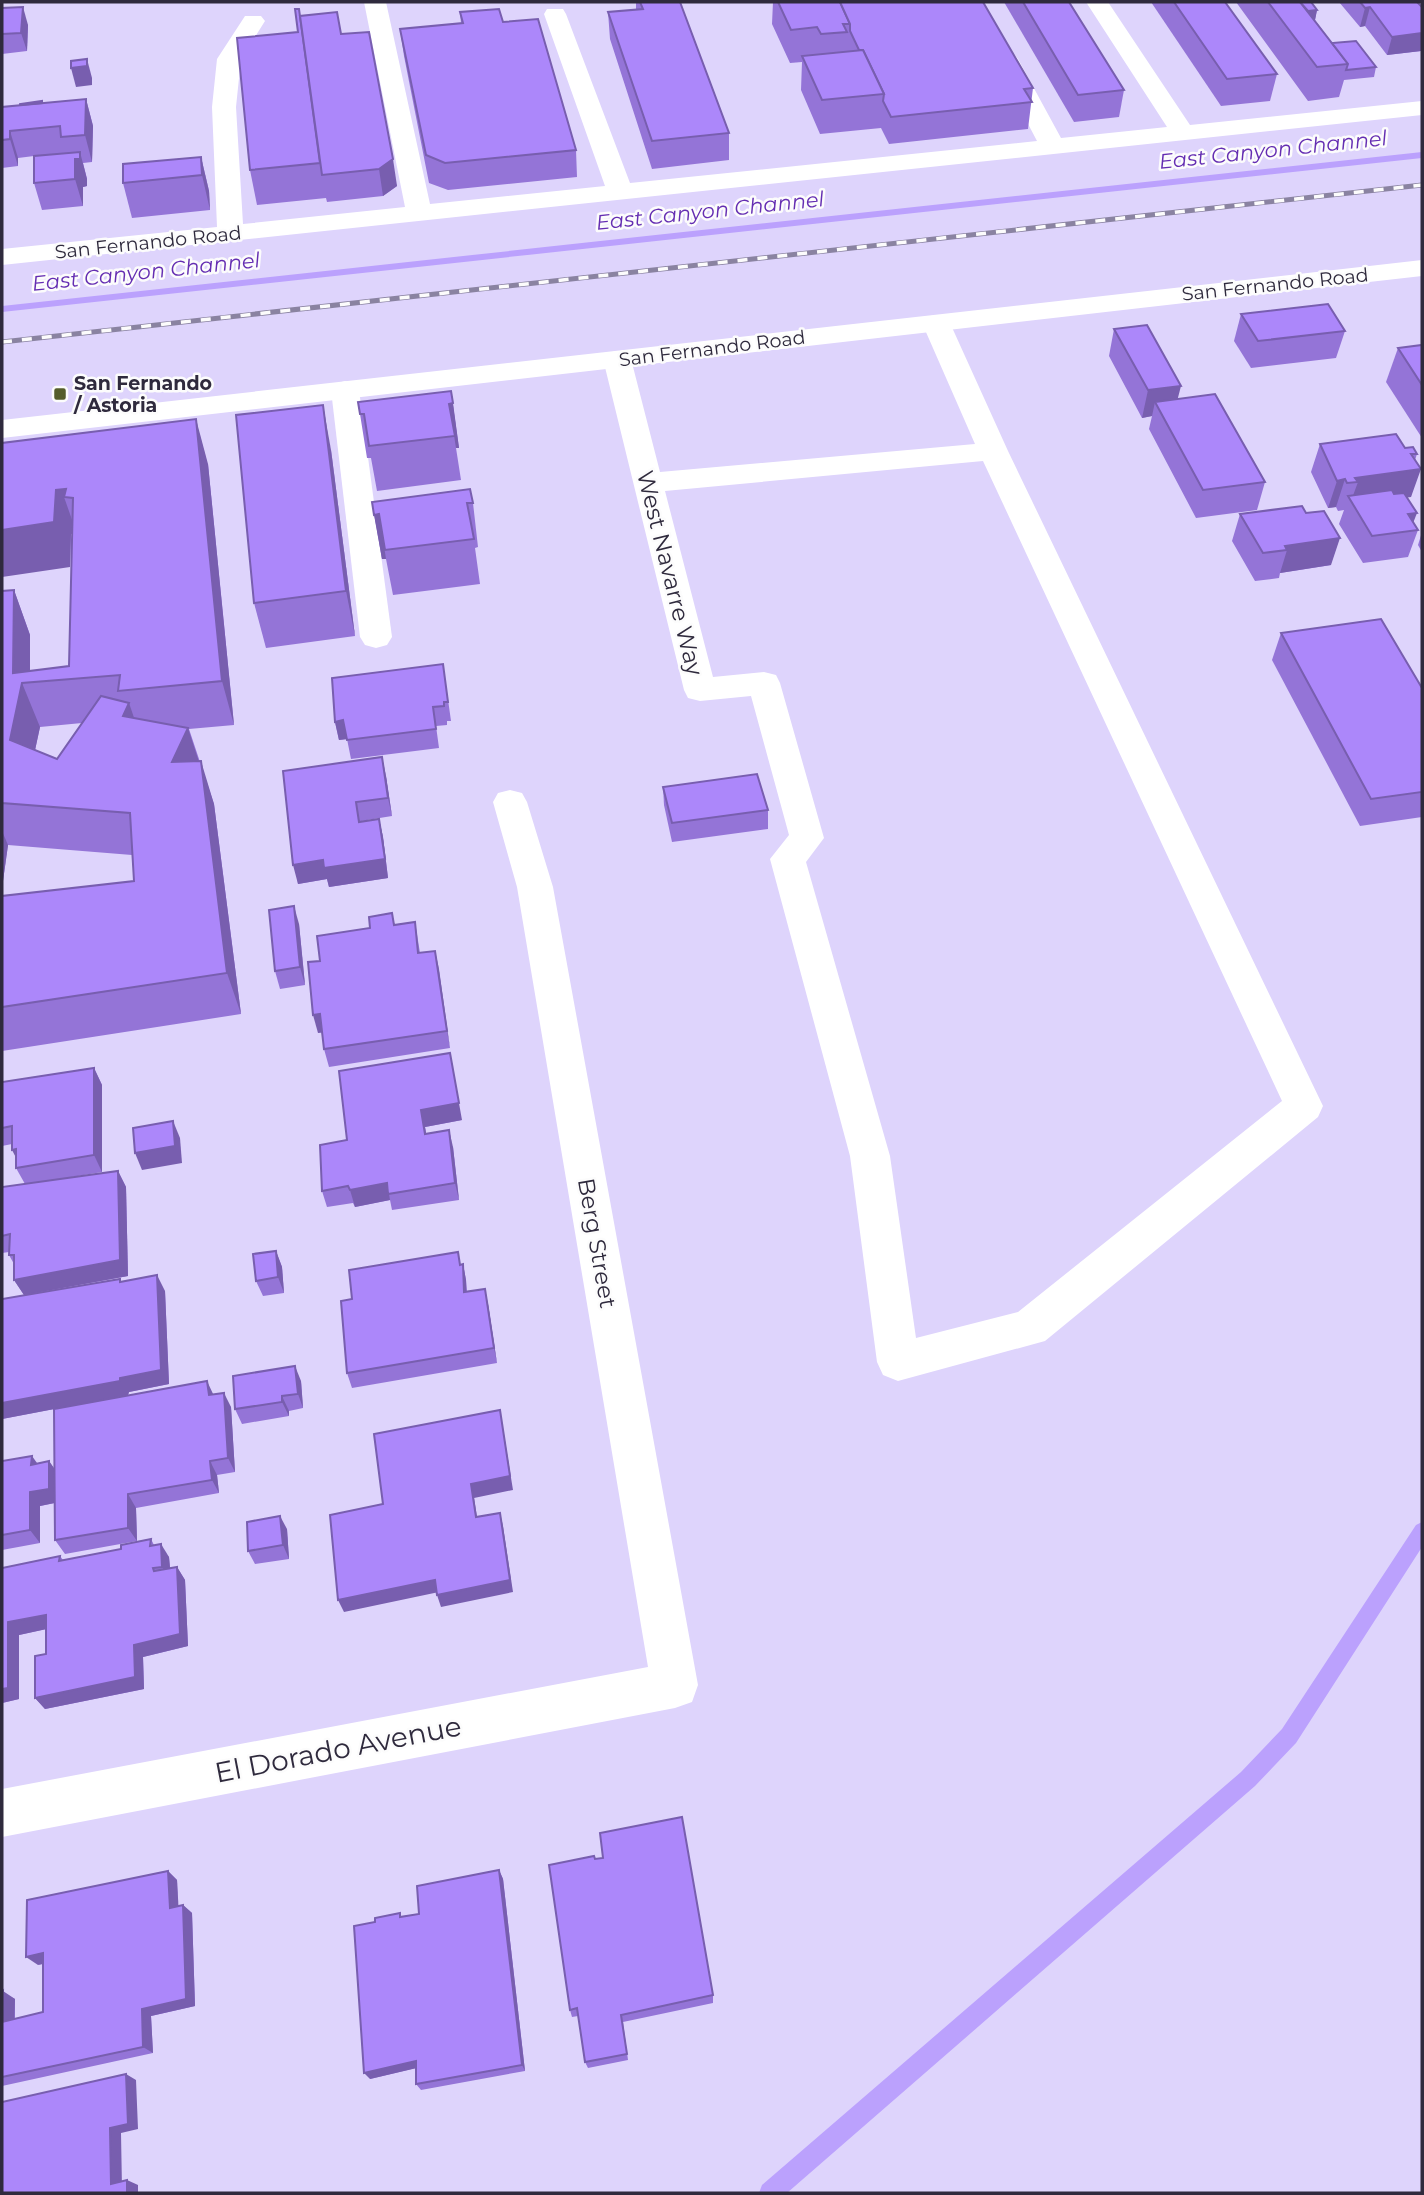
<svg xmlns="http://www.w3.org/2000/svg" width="1424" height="2195" font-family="Montserrat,sans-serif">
	<rect width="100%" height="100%" fill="#ded4fc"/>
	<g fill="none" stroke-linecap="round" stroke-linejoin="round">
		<g fill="#bba1fd" fill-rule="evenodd">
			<path d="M1422 152V158L2 312V306Z"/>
			<path d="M1422 1522V1547L1296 1743 1255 1786 787 2193H759L762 2185 1241 1772 1282 1729 1416 1525Z"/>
		</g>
		<g fill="#fff" fill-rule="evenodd">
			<path d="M364 2H386L430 204 605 186 544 14 547 9H563L566 14 630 183 1037 141 994 59 998 54H1014L1018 59 1061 138 1167 127 1086 2H1108L1190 125 1422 101V115L2 265V249L217 227 212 107 217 59 245 16H261L265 21 241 59 236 107 243 224 405 207Z"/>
			<path d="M936 315 946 317 950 323 1008 451 1323 1106 1318 1117 1045 1341 898 1381 883 1375 877 1362 850 1156 770 859 789 835 751 696 700 701 688 698 684 690 603 359 607 353 617 351 627 353 631 359 660 472 975 444 922 323 926 317ZM983 461 1282 1101 1018 1312 916 1338 890 1156 806 862 824 838 780 683 776 675 764 672 713 677 665 491Z"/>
			<path d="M345 381 355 384 359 390 392 637 387 645 376 648 365 645 360 637 331 390 335 384Z"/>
			<path d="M510 790 522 793 527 802 553 887 698 1685 692 1702 675 1708 2 1837V1789L648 1667 517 887 493 802 498 793Z"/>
		</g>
		<path fill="#fff" fill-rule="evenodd" d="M1422 260V276L2 438V420Z"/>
		<defs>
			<path id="rail" d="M2 342 1422 185"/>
		</defs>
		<use href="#rail" stroke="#8a83a1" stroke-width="5"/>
		<use href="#rail" stroke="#fcfcfc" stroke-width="3.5" stroke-dasharray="10" stroke-linecap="butt"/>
	</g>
	<g fill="#9474d7" fill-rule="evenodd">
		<path d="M636 2H680L729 133V160L652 169 610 39 608 12 636 10Z"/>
		<path d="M773 2H983L1033 88 1028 129 889 144 881 128 820 134 801 90 802 62 790 63 772 24Z"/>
		<path d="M1004 2H1069L1124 90 1119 117 1074 122Z"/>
		<path d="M1151 2H1225L1277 74 1270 101 1221 106Z"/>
		<path d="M1236 2H1311L1317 10 1315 20 1332 43 1376 67 1374 77 1344 80 1339 97 1308 101Z"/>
		<path d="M1339 2H1417L1421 51 1387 55 1365 26 1360 27Z"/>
		<path d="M2 8 28 25 27 51 2 54Z"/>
		<path d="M460 12 503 22 576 150 577 177 448 190 429 183 404 56 400 29 461 23Z"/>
		<path d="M300 16 341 34 397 186 383 196 327 202 326 198 257 205 250 170 298 32Z"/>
		<path d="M86 99 93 126 92 162 83 163 87 179V186L83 187V206L42 210 34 183V156L18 158V166L2 168V107Z"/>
		<path d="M201 157 209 191 210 210 132 218 123 183Z"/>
		<path d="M1241 314 1345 331 1336 358 1251 368 1234 341Z"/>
		<path d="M1114 329 1178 399 1265 482 1257 510 1196 518 1149 429 1152 416 1142 418 1109 356Z"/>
		<path d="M1422 345V438L1386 382 1398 348Z"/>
		<path d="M451 391 459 448H456L461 480 377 491 371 458H367L360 414Z"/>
		<path d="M2 443 208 464 234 725 189 729 214 804 241 1014 2 1051V896L134 881 132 855 8 845 2 888V591L14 590 30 635V671L69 666 72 534H71L70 567ZM82 723 57 759 35 750 40 727Z"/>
		<path d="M1320 444 1405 448 1417 454 1415 460 1411 497H1407L1413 523 1418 530 1408 557 1363 563 1339 524 1344 510 1338 511 1336 507 1328 508 1311 472Z"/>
		<path d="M331 450 355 636 266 648 254 603Z"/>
		<path d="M372 502 473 503 478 547 475 548 480 584 393 595 386 559H382Z"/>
		<path d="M1240 514 1331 565 1280 573 1279 578 1255 581 1232 541Z"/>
		<path d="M1422 532V552L1418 545Z"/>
		<path d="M1281 633 1422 688V817L1360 826 1272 660Z"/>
		<path d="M443 664 451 721H447V725L436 726 439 748 351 759 347 739 339 740 335 722Z"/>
		<path d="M283 771 386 776 392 816 361 821 379 819 383 837 388 878 329 887 327 879 298 884Z"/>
		<path d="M663 787 768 810V829L672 842 664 805Z"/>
		<path d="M415 922 420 953 435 951 450 1048 329 1067 324 1049 322 1032 318 1033 320 961 395 925Z"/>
		<path d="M299 924 305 985 280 989 275 971Z"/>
		<path d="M94 1068 102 1085V1172L42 1182 118 1171 126 1187 128 1276 24 1295 14 1280V1264L9 1255V1252L2 1253V1187L25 1184 16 1168V1159L12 1144 2 1146V1082Z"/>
		<path d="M339 1071 462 1120 425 1127 426 1134 453 1147 459 1200 392 1210 390 1200 355 1207 353 1203 327 1207 322 1191 347 1140Z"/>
		<path d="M276 1251 282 1267 284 1293 263 1296 256 1281Z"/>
		<path d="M463 1264 466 1280 467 1292 488 1304 497 1363 352 1388 347 1373 352 1299Z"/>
		<path d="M120 1279 121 1282 165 1291 169 1384 129 1392 128 1395H214L231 1407 235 1472 217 1475 219 1493 136 1508 137 1541 65 1554 55 1540V1503L40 1506V1543L2 1550V1461L37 1464 49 1461 54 1469V1409L2 1419V1299Z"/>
		<path d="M301 1381 303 1408 289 1411V1416L242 1424 235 1409Z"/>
		<path d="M287 1529 289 1559 255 1564 248 1551Z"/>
		<path d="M151 1539 154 1545 169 1557 170 1568 177 1567 185 1580 188 1646 143 1657 144 1689 45 1709 35 1698 46 1654V1629L19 1635V1699L2 1703V1568L60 1556 63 1560 121 1549Z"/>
		<path d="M595 1859 713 1995V2003L623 2022 628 2060 588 2068 585 2062 578 2016 572 2017 570 2010Z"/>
		<path d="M499 1870 503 1879 525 2071 421 2090 416 2084V2068L370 2079 403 1916 419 1914Z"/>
		<path d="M168 1871 177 1880 178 1906 183 1905 192 1913 195 2006 151 2016 153 2053 2 2086V1992L15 1999V2019L43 2012V1964L38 1965Z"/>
	</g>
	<g fill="#785eaf">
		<path d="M23 7 28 25 27 51 21 33Z"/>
		<path d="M1370 7 1365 26 1360 27 1365 8Z"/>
		<path d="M1317 10 1315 20 1289 13Z"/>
		<path d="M1422 30V47L1421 51 1387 55 1392 37Z"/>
		<path d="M87 59 92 78V85L76 87 71 68Z"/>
		<path d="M86 99 93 126 92 162 85 135Z"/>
		<path d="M10 131 18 158V166L10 139Z"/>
		<path d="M80 152 87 179V186L83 187V206L75 179V159Z"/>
		<path d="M201 157 209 191 210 210 202 175Z"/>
		<path d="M393 159 397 186 383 196 379 169Z"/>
		<path d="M1181 386 1174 413 1155 402 1152 416 1142 418 1148 390Z"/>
		<path d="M453 403 459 448H456L449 404Z"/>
		<path d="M323 405 331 450 355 636 346 591Z"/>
		<path d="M196 419 208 464 234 725 222 681Z"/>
		<path d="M1421 469 1411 497 1354 505 1351 501 1358 482 1355 478Z"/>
		<path d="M1345 479 1336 507 1328 508 1337 481Z"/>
		<path d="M66 489 64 497 77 534H71L70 567 2 577V530L56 490Z"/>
		<path d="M1417 513 1410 531 1408 514Z"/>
		<path d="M379 514 386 559H382L374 515Z"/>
		<path d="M1340 538 1331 565 1280 573 1287 550 1285 546Z"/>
		<path d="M14 590 30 635V683H22L40 727 28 783 10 740 13 673Z"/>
		<path d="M129 703 144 747 123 716Z"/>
		<path d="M343 720 347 739 339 740 335 722Z"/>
		<path d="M188 728 202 771 201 761 214 804 241 1014 227 973 172 762Z"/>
		<path d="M382 757 386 776 392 816 388 798Z"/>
		<path d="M379 819 383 837 388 878 329 887 327 879 298 884 293 865Z"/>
		<path d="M2 831 8 845 2 888Z"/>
		<path d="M294 906 299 924 305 985 300 967Z"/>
		<path d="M435 951 439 969 450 1048 447 1031Z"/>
		<path d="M320 1014 325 1032 318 1033 313 1015Z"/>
		<path d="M94 1068 102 1085V1172L94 1155Z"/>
		<path d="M453 1070 462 1120 425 1127 428 1151 421 1110Z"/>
		<path d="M173 1121 180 1138 182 1163 142 1170 135 1153Z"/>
		<path d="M449 1130 453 1147 459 1200 455 1183Z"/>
		<path d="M16 1149 21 1167 12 1150Z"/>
		<path d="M118 1171 126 1187 128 1276 24 1295 14 1280Z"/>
		<path d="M387 1183 390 1200 355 1207 350 1190Z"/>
		<path d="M276 1251 282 1267 284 1293 278 1277Z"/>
		<path d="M463 1264 466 1280 467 1308 464 1292Z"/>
		<path d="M157 1275 165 1291 169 1384 129 1392 128 1395 2 1419V1403Z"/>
		<path d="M485 1289 488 1304 497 1363 494 1348Z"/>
		<path d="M295 1366 301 1381 303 1408 298 1394Z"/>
		<path d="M207 1381 214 1396 209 1395Z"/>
		<path d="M224 1393 231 1407 235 1472 228 1458Z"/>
		<path d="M282 1396 289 1411V1416L282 1402Z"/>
		<path d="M500 1410 513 1490 474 1498 479 1530 476 1517 471 1484Z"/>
		<path d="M32 1456 42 1470 31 1465Z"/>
		<path d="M49 1461 59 1475V1502L40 1506V1543L30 1530V1492Z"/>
		<path d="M210 1461 217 1475 219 1493 212 1480Z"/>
		<path d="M128 1494 136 1508 137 1541 128 1528Z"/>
		<path d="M500 1513 503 1526 513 1592 441 1607 437 1595Z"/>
		<path d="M280 1516 287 1529 289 1559 283 1545Z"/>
		<path d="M161 1544 169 1557 171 1579 162 1567Z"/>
		<path d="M177 1567 185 1580 188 1646 143 1657 144 1689 45 1709 35 1698 134 1645Z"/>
		<path d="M435 1580 439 1592 344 1612 338 1600Z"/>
		<path d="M46 1615 56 1627 19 1635V1699L2 1703V1689L8 1622Z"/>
		<path d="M499 1870 503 1879 525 2071 522 2065Z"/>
		<path d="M168 1871 177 1880 179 1916 170 1908Z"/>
		<path d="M183 1905 192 1913 195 2006 151 2016 153 2053 143 2047 142 2009Z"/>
		<path d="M43 1953 54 1961 38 1965 26 1957Z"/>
		<path d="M3 1991 15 1999 14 2029 2 2022Z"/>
		<path d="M416 2061 421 2067 370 2079 364 2073Z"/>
		<path d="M126 2074 136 2080 138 2129 121 2133 122 2189 111 2184 110 2128Z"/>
		<path d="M127 2180 138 2185V2193H127Z"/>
	</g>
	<g fill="#ac87fa" stroke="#785eaf" stroke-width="2">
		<path d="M640 2H680L729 133 652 141 608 12 643 9Z"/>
		<path d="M778 2H840L850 24H843L847 32 821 34 817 27 791 30Z"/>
		<path d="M840 2H983L1033 88 1024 89 1032 102 891 117 883 101 884 94 863 50H859L850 31V24Z"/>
		<path d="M1023 2H1069L1124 90 1078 95Z"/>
		<path d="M1174 2H1225L1277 74 1227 79Z"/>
		<path d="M1268 2H1300L1348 64 1317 67Z"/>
		<path d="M1300 2H1311L1317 10 1308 11Z"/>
		<path d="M1360 2H1417L1422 7V33L1392 37 1370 7 1365 8Z"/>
		<path d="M23 7 21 33 2 34V8Z"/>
		<path d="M295 9H299L320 163 250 170 237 38 298 32Z"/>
		<path d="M499 9 503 22 538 19 576 150 445 163 426 155 400 29 463 23 460 12Z"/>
		<path d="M337 12 341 34 369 32 393 159 379 169 322 175 300 16Z"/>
		<path d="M1356 41 1376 67 1346 70 1348 64 1332 43Z"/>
		<path d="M863 50 884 94 822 100 802 56Z"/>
		<path d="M87 59V66L71 68V61Z"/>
		<path d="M86 99 85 135 61 137 60 126 10 131V139L2 140V107Z"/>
		<path d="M42 101V103L20 105V104Z"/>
		<path d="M80 152V159H75V179L34 183V156Z"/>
		<path d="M201 157 202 175 123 183V164Z"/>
		<path d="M1328 304 1345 331 1258 341 1241 314Z"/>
		<path d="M1147 325 1181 386 1148 390 1114 329Z"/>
		<path d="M1422 345V385L1398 348Z"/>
		<path d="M451 391 453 403 449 404 455 436 369 446 364 414H360L358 402Z"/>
		<path d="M1215 394 1265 482 1203 490 1155 402Z"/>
		<path d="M323 405 346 591 254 603 236 415Z"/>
		<path d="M196 419 222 681 118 691 120 675 22 683 10 740 57 759 101 696 129 703 123 716 188 728 172 762 201 761 227 973 2 1007V896L134 881 130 813 2 803V591L14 590 13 673 69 666 73 498 64 497 66 489 56 490 54 522 2 530V443Z"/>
		<path d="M1396 434 1405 448 1413 447 1417 454H1411L1421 469 1355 478 1358 482 1347 483 1345 479 1337 481 1320 444Z"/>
		<path d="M470 489 473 503H467L474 539 385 550 379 514 374 515 372 502Z"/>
		<path d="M1392 490 1394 494 1404 493 1417 513 1408 514 1418 530 1372 536 1348 496Z"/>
		<path d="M1302 506 1306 513 1324 511 1340 538 1285 546 1287 550 1263 553 1240 514Z"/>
		<path d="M1381 619 1422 688V792L1371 799 1281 633Z"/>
		<path d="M443 664 448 702H444V706L433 707 436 729 347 740 343 720 335 722 332 678Z"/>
		<path d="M382 757 388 798 356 802 359 822 379 819 385 859 324 868 323 860 293 865 283 771Z"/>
		<path d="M757 774 768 810 672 823 663 787Z"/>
		<path d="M294 906 300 967 275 971 269 910Z"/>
		<path d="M392 913 394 925 415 922 418 953 435 951 447 1031 324 1049 320 1014 313 1015 308 962 320 961 317 936 370 928 369 917Z"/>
		<path d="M450 1053 459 1103 421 1110 425 1134 449 1130 455 1183 388 1194 387 1183 350 1190 348 1186 322 1191 320 1145 347 1140 339 1071Z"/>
		<path d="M94 1068V1155L16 1168V1149L12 1150V1126L2 1128V1082Z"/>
		<path d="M173 1121 175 1146 135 1153 133 1128Z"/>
		<path d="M118 1171 120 1260 14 1280V1255H9L10 1234 2 1236V1187Z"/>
		<path d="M276 1251 278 1277 256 1281 253 1254Z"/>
		<path d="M458 1252 460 1265 463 1264 464 1292 485 1289 494 1348 347 1373 341 1301 352 1299 349 1270Z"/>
		<path d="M157 1275 161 1370 120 1378V1381L2 1403V1299L120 1279V1282Z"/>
		<path d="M295 1366 298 1394 282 1396V1402L235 1409 233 1376Z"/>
		<path d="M207 1381 209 1395 224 1393 228 1458 210 1461 212 1480 128 1494V1528L55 1540 54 1409Z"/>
		<path d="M500 1410 510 1476 471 1484 476 1517 500 1513 510 1580 437 1595 435 1580 338 1600 330 1515 383 1504 374 1434Z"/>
		<path d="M32 1456 31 1465 49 1461V1489L30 1492V1530L2 1535V1461Z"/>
		<path d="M280 1516 283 1545 248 1551 247 1522Z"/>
		<path d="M151 1539 150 1546 161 1544 162 1567 153 1568 154 1571 177 1567 180 1634 134 1645 135 1677 35 1698V1656L46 1654V1615L8 1622V1688L2 1689V1568L60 1556 59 1561 121 1549V1545Z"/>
		<path d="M682 1817 713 1995 621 2015 627 2054 585 2062 577 2008 570 2010 549 1865 594 1856 595 1859 603 1858 600 1833Z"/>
		<path d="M499 1870 522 2065 416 2084V2061L364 2073 354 1926 375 1922V1918L400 1913V1917L419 1914 417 1886Z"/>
		<path d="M168 1871 170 1908 183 1905 186 1999 142 2009 143 2047 2 2077V1992L3 1991 2 2022 43 2012V1953L26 1957 27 1900Z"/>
		<path d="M126 2074 128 2124 110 2128 111 2184 127 2180V2193H2V2102Z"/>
	</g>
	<rect fill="#545c2b" stroke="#fcfcfc" stroke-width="2.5" x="53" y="387" width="14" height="14" rx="3.5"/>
	<g text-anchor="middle" stroke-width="5" stroke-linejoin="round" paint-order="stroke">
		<g font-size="19" fill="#2f2a3d" stroke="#fcfcfc">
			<text transform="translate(148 242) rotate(-6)" y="7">San Fernando Road</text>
			<text transform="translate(1275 284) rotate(-6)" y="7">San Fernando Road</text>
			<text transform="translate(712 348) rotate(-7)" y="7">San Fernando Road</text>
		</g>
		<g font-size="19" font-weight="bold" fill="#2f2a3d" stroke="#fcfcfc" text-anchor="start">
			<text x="74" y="390">San Fernando<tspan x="74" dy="22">/ Astoria</tspan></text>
		</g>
		<g font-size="21" font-style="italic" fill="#642db2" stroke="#fcfcfc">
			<text transform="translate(1273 150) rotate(-6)" y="7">East Canyon Channel</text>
			<text transform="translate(710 211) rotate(-6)" y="7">East Canyon Channel</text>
			<text transform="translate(146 272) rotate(-6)" y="7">East Canyon Channel</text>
		</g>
		<g font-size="23" fill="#2f2a3d" stroke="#fcfcfc">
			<text transform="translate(670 573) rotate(76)" y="8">West Navarre Way</text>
			<text transform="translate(597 1243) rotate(80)" y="8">Berg Street</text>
		</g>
		<g font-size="28" fill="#2f2a3d" stroke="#fcfcfc">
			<text transform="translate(338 1749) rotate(-11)" y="10">El Dorado Avenue</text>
		</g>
	</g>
	<rect width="1424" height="2195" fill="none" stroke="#2f2a3d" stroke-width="7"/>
</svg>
